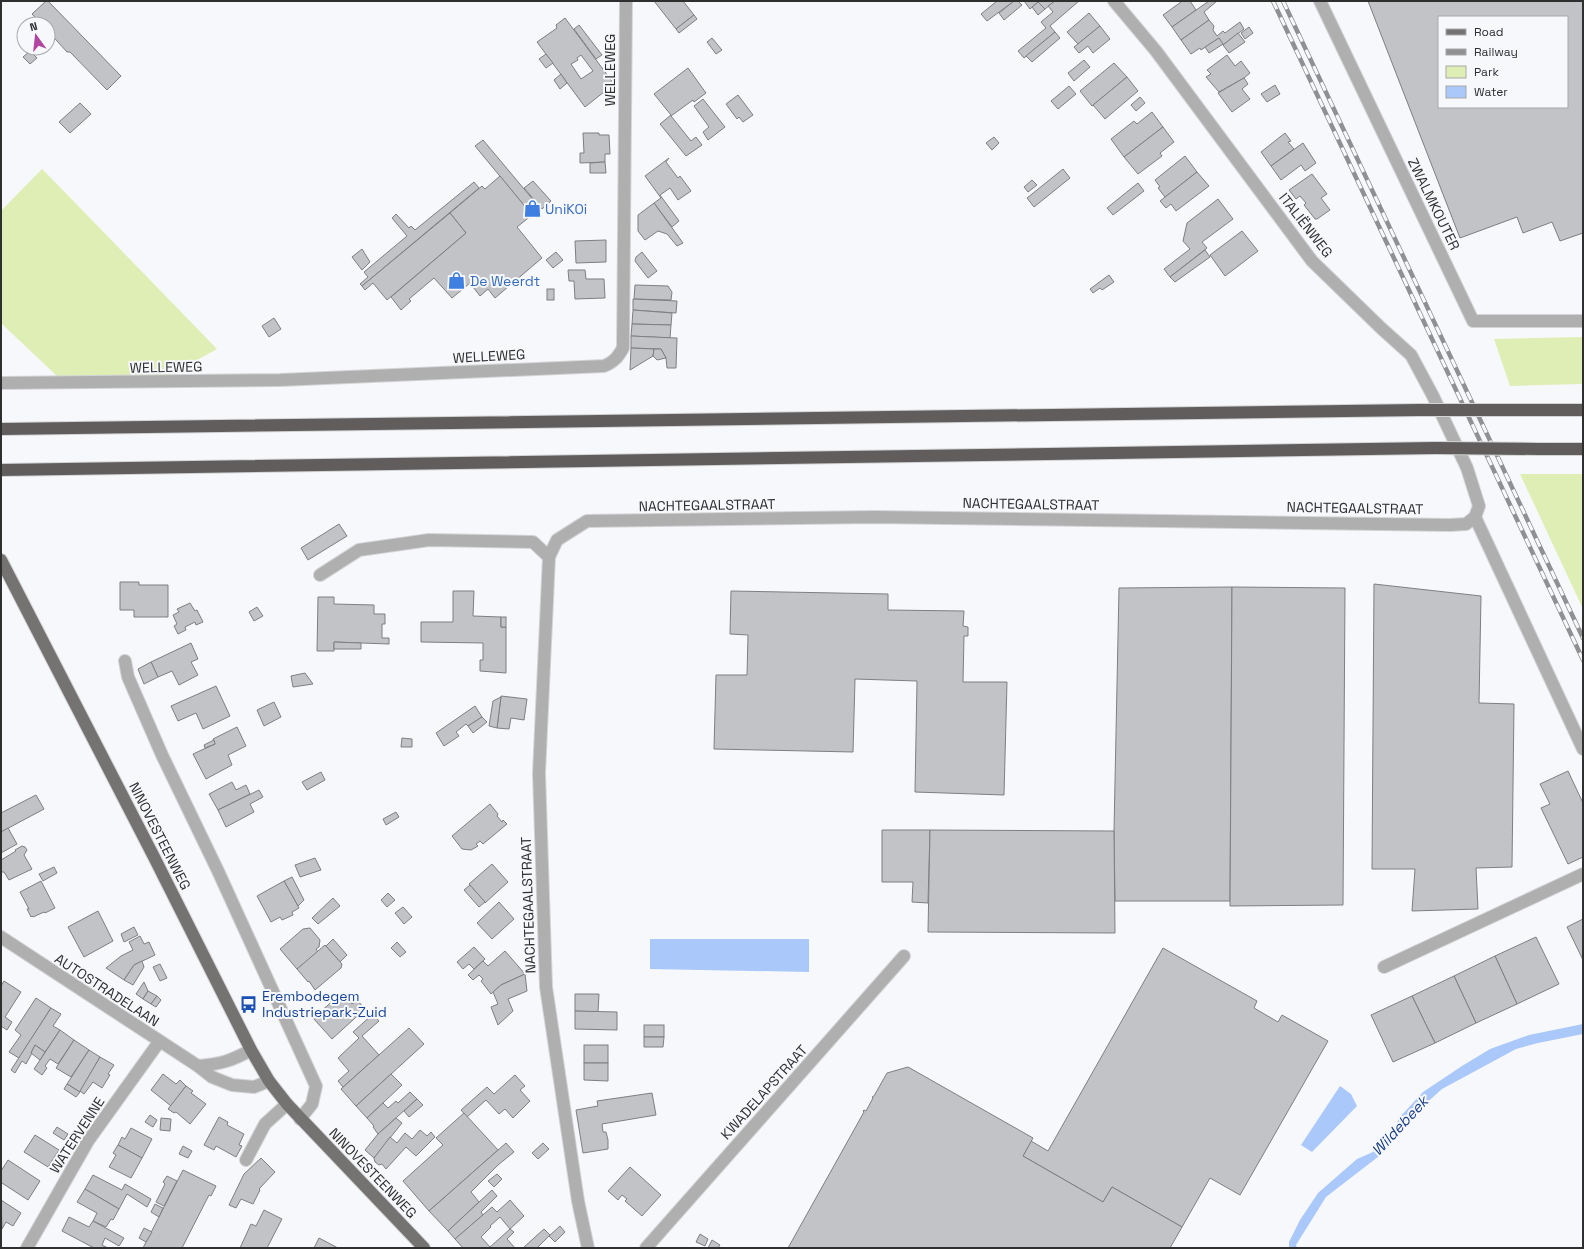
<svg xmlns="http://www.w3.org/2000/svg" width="1584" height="1249" font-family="'Space Grotesk',sans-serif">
	<rect width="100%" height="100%" fill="#f7f8fb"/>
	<g fill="#dfeeb4">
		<path d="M42 169 50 177 217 349 168 376 58 377 1 323V211Z"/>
		<path d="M1583 337V384L1510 386 1494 339Z"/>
		<path d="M1520 474H1583V609Z"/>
	</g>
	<g fill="#abc8fb">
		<path d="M650 939H809V972L650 969Z"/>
		<path d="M1583 1024V1034L1538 1043 1516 1049 1442 1089 1404 1123 1400 1134 1383 1153 1326 1197 1296 1245 1297 1248H1289V1242L1300 1220 1318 1193 1357 1159 1373 1152 1392 1132 1400 1117 1423 1092 1462 1066 1490 1049 1529 1035Z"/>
		<path d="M1340 1086 1351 1094 1357 1106 1312 1152 1301 1145Z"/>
	</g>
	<g fill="#c1c3c6" stroke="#7d7f81" fill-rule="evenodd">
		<path d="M46 1H48L121 76 107 90 70 52H67L48 31V24H41L32 14Z"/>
		<path d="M654 1H683L694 15 676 29Z"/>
		<path d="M997 1H1014L987 21 981 14Z"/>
		<path d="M1014 1H1018L1022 5 1004 20 999 13Z"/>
		<path d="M1024 1H1055L1045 9 1038 2 1030 9Z"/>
		<path d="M1055 1H1079L1050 26 1055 32 1024 58 1018 51 1046 28 1041 22 1053 12 1048 6Z"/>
		<path d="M1180 1H1190L1196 10 1172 27 1163 15 1181 2Z"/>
		<path d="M1209 1H1217L1204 12 1209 20 1181 40 1172 27Z"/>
		<path d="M1368 1H1583V233L1560 241 1552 222 1523 233 1517 217 1460 238ZM1439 17H1567V107H1439Z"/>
		<path d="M1038 2 1045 9 1038 15 1032 7Z"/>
		<path d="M1089 13 1100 26 1078 44 1067 32Z"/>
		<path d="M694 15 697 19 679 33 676 29Z"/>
		<path d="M565 18 614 84 585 107 537 42 557 28 556 25ZM581 55 593 71 581 79 571 64 578 60 577 58Z"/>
		<path d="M1209 20 1214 26 1213 30 1217 36 1223 31 1225 33 1240 22 1244 29 1223 45 1219 38 1201 50 1200 48 1191 54 1181 40Z"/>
		<path d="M579 25 602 55 596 59 574 29Z"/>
		<path d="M1100 26 1110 39 1093 53 1088 46 1079 53 1074 47Z"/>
		<path d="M1249 27 1253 33 1245 39 1241 33Z"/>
		<path d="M1055 32 1060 38 1032 62 1026 56Z"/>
		<path d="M1238 33 1245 42 1229 53 1223 45Z"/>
		<path d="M712 38 722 50 716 54 707 42Z"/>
		<path d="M1219 38 1223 44 1209 53 1205 47Z"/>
		<path d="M30 51 37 58 30 64 23 57Z"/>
		<path d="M546 54 553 63 546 68 539 59Z"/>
		<path d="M1227 55 1235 66 1241 61 1250 73 1244 78 1219 92 1206 77 1211 74 1207 70Z"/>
		<path d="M1084 60 1090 67 1074 81 1068 73Z"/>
		<path d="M1114 63 1127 77 1092 106 1080 91Z"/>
		<path d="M688 68 706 93 694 102 693 100 671 116 691 141 696 137 702 145 686 156 660 124 671 115 654 94Z"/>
		<path d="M561 74 567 83 560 89 554 80Z"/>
		<path d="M1127 77 1138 91 1105 119 1093 105Z"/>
		<path d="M1244 78 1248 84 1242 89 1250 99 1232 112 1218 93Z"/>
		<path d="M1275 85 1280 94 1267 102 1261 94Z"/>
		<path d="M1069 86 1076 94 1058 109 1051 101Z"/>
		<path d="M738 95 753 115 743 122 739 117 737 119 726 104Z"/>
		<path d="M1140 97 1145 103 1136 111 1131 105Z"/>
		<path d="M703 99 725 127 708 140 703 132 709 127 694 106Z"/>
		<path d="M80 103 91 114 70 133 59 122Z"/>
		<path d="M1152 112 1163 127 1124 157 1111 139 1134 121 1137 124Z"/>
		<path d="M1163 127 1174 142 1160 153 1162 156 1138 174 1124 157Z"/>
		<path d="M583 133H599V135H609L610 154H605V162L580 163V153H584Z"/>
		<path d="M1285 133 1291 141 1288 142 1294 149 1271 166 1261 152Z"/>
		<path d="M994 137 999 143 992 150 986 143Z"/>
		<path d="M483 140 540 208 532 215 475 146Z"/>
		<path d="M1303 143 1316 163 1305 171 1301 165 1281 180 1271 166Z"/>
		<path d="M1185 156 1197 172 1165 197 1158 188 1160 187 1155 180Z"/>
		<path d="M669 158 666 162 678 178 680 176 691 191 678 200 670 188 660 195 679 221 672 227 654 203 661 198 645 176Z"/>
		<path d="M605 162 606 173H590V163Z"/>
		<path d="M1063 169 1070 178 1034 207 1027 198Z"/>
		<path d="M1197 172 1209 186 1176 211 1171 204 1166 208 1160 201Z"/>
		<path d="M1312 174 1327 194 1321 198 1330 210 1317 219H1315L1304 205 1306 203 1300 196 1296 199 1289 190Z"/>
		<path d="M500 176 532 215 517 227 542 258 495 298 488 289 480 296 470 283 452 298 434 278 409 299 411 301 401 310 391 297 466 233 450 213 482 186 485 189Z"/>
		<path d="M1032 180 1037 185 1028 192 1024 187Z"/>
		<path d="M533 181 551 201 542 209 524 188Z"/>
		<path d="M474 182 479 188 362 286 360 284 368 277 364 272 407 236 392 218 396 214 409 228 411 226 415 230Z"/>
		<path d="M1138 183 1144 191 1113 215 1107 208Z"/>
		<path d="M1218 199 1233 219 1202 242 1207 248 1170 277 1164 269 1190 249 1183 241 1187 223Z"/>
		<path d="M654 203 683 243 677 246 667 234 658 231 645 240 638 231V215Z"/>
		<path d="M450 213 466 233 387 300 373 283 365 290 362 286Z"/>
		<path d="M1242 231 1258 251 1225 276 1210 255Z"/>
		<path d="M606 240V262L576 263 575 241Z"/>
		<path d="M362 249 370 262 362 270 352 257Z"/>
		<path d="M1205 250 1210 257 1175 282 1170 277Z"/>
		<path d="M556 252 563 260 553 268 546 260Z"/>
		<path d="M642 252 657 271 648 278 635 261 636 257Z"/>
		<path d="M568 270H585L586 279H604L605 298 575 299 574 281H569Z"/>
		<path d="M1109 275 1114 282 1102 290 1100 288 1093 293 1090 289Z"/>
		<path d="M635 285 668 286 672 292 671 300 634 299Z"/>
		<rect x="547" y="289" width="7" height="11"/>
		<path d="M633 299 677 301 676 313 633 310Z"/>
		<path d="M633 310 672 313 671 325 632 324Z"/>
		<path d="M274 318 281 329 269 337 262 326Z"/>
		<path d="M632 324 671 325 670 338 631 336Z"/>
		<path d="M631 336 677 338 676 368H667L666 358 661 349 631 348Z"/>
		<path d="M631 348 654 349 653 356 630 370Z"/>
		<path d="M654 349H661L666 358 657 360 653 356Z"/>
		<path d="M339 524 347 536 308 560 301 548Z"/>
		<path d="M120 582H139V585H168V617H134V610H120Z"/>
		<path d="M1374 584 1481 596 1479 703 1514 704 1512 867 1476 868 1478 909 1412 911 1415 869H1372Z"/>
		<path d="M1232 587 1230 901H1115L1114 831 1119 588Z"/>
		<path d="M1232 587 1345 588 1343 905 1230 906Z"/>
		<path d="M453 591H474L473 616 501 617V627H506V673L480 671V660H483V643L421 642V622H453Z"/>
		<path d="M731 591 888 594V610L964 611 963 626 968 627V636H964L963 682H1007L1004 795 915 792 917 681 855 679 853 752 714 749 716 675H747L748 635 730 634Z"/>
		<path d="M318 597H334V604L374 605V614H385V624H382V638H389V644L334 642V651H317Z"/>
		<path d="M190 603 195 611 197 610 203 622 196 625 195 622 185 627 186 630 178 634 174 626 177 624 173 615 179 612 177 609Z"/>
		<path d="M257 607 263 616 254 621 249 612Z"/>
		<rect x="501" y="617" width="5" height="10"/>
		<path d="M334 642 361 643V649H334Z"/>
		<path d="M191 643 198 659 191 662 198 675 179 685 172 671 158 677 151 662Z"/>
		<path d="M151 662 158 677 144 684 138 669Z"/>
		<path d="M305 673 313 684 293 687 291 676Z"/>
		<path d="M216 686 230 716 203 729 196 713 178 721 171 706Z"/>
		<path d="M501 696 527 699 524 720 511 718 509 729 497 728Z"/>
		<path d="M501 697 497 728 489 726 493 701Z"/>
		<path d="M274 702 281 717 264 726 257 710Z"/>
		<path d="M475 706 482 717 468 726 466 724 456 732 459 736 444 746 436 733Z"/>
		<path d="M482 717 487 722 473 733 468 726Z"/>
		<path d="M237 727 246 746 228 755 232 765 206 779 193 754 215 744 213 739Z"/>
		<path d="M402 738 412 739V747H401Z"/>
		<path d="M214 740 215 744 205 748 204 745Z"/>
		<path d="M1568 771 1583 803V857L1568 864 1541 808 1550 804 1540 784Z"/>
		<path d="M321 772 325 780 307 790 302 782Z"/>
		<path d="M232 782 236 790 246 785 250 794 218 810 209 794Z"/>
		<path d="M259 790 263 797 250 804 254 812 226 827 218 810Z"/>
		<path d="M36 795 44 809 1 832V813Z"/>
		<path d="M490 804 498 814 497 816 502 822 503 820 507 824 483 844 480 841 476 844 478 846 471 850 462 849 452 836Z"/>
		<path d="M396 812 399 817 386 825 383 819Z"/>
		<path d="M8 828 17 844 1 853V832Z"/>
		<path d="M882 830H930L928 903 912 902 913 882H882Z"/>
		<path d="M930 830 1114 831 1115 933 928 932Z"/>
		<path d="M22 846 25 847 27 850 24 855 32 869 9 880 4 872H1V860L16 851 15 850Z"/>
		<path d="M315 858 321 870 300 877 295 865Z"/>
		<path d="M492 864 508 882 485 903 469 884Z"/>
		<path d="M54 867 57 873 43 881 39 874Z"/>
		<path d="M292 877 304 900 298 906 284 881Z"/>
		<path d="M41 881 55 908 45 913 44 912 33 917 32 916 31 917 27 909H29L20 892Z"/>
		<path d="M284 881 299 908 292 912 293 915 282 920 280 917 271 922 257 896Z"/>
		<path d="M470 885 485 902 479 907 464 890Z"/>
		<path d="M388 893 395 900 387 907 381 900Z"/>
		<path d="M333 898 340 906 318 924 312 918Z"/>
		<path d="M499 902 514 919 492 939 477 923Z"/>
		<path d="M403 907 412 917 404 924 395 913Z"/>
		<path d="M98 911 113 941 84 957 68 927Z"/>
		<path d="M1583 919V960L1567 927Z"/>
		<path d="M134 927 138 935 124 942 121 934Z"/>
		<path d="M310 928 320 940 319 947 316 949 318 952 297 969 280 949 303 929Z"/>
		<path d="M140 936 144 944 149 942 155 955 134 965 124 980 106 968 121 956 133 950 129 942Z"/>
		<path d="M1536 937 1559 984 1517 1004 1495 956Z"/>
		<path d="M333 939 347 955 340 962 326 946Z"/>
		<path d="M397 942 406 952 400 957 391 948Z"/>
		<path d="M325 945 342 964 341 968 315 990 309 981 308 982 297 969Z"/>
		<path d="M474 947 485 959 474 969 469 964 463 969 457 962Z"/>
		<path d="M1163 948 1257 1001 1254 1008 1278 1022 1282 1015 1328 1041 1240 1195 1210 1178 1182 1227 1112 1187 1103 1202 1023 1156 1031 1141 1048 1151Z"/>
		<path d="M505 951 525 974 501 985 491 994 481 981 483 979 479 975 473 980 468 975 483 961 488 966Z"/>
		<path d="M1495 956 1517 1004 1476 1023 1454 976Z"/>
		<path d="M142 961 144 967 133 985 124 980 134 965Z"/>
		<path d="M160 964 167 978 160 981 153 967Z"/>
		<path d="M525 974 527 991 508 999 513 1011 498 1025 491 1007 498 1004 493 992 501 985Z"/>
		<path d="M1454 976 1476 1023 1435 1043 1412 996Z"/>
		<path d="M4 981 21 992 5 1017 12 1022 7 1030 1 1026V986Z"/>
		<path d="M144 982 148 991 143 999 136 994Z"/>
		<path d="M148 991 157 996 151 1004 143 999Z"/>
		<path d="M342 993 352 1004 357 1000 365 1009 332 1039 313 1018Z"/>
		<path d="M575 994H599L598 1012 575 1011Z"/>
		<path d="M157 996 161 1000 156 1007 151 1004Z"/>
		<path d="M1412 996 1435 1043 1393 1062 1371 1015Z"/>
		<path d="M36 998 51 1008 19 1058 9 1052 21 1035 15 1030Z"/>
		<path d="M51 1008 61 1014 53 1026 60 1030 45 1052 35 1045 31 1053H32L26 1064 22 1061 15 1073 11 1070Z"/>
		<path d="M575 1011 617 1012V1030L575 1029Z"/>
		<path d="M373 1014 379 1021 362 1036 379 1055 343 1087 338 1081 349 1071 338 1058 359 1038 353 1032Z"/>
		<rect x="644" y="1025" width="20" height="12"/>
		<path d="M409 1028 424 1044 356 1106 341 1089Z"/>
		<path d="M60 1030 74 1040 58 1064 50 1059 45 1066 47 1068 42 1075 34 1069Z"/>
		<path d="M644 1037H664L663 1047H644Z"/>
		<path d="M74 1040 89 1050 71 1077 56 1068Z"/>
		<path d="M35 1045 45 1052 40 1060 31 1053Z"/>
		<rect x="584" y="1045" width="24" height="18"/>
		<path d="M89 1050 100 1057 80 1092 67 1084Z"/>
		<path d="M100 1057 114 1065 108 1074 110 1075 102 1088 93 1082 84 1094 80 1091Z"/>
		<path d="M584 1063H608V1081L584 1080Z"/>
		<path d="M908 1067 1033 1138 1023 1156 1103 1202 1112 1187 1182 1227 1170 1248H788L864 1112 863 1111 864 1110 866 1111 873 1098 872 1097 874 1096 887 1073Z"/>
		<path d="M163 1074 176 1084 180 1080 186 1086 171 1106 151 1090Z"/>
		<path d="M391 1074 402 1085 367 1118 356 1106Z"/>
		<path d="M515 1075 525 1086 520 1090 530 1101 513 1118 505 1109 499 1114 486 1100 467 1117 461 1110 487 1087 494 1094Z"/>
		<path d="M67 1084 80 1092 76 1097 64 1089Z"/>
		<path d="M186 1086 193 1091 191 1093 206 1104 190 1124 176 1112 174 1113 168 1109Z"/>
		<path d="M410 1092 417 1099 378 1134 373 1127 374 1126 367 1118 383 1103 388 1108 396 1101 398 1103Z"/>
		<path d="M652 1093 656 1115 602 1124 603 1132H606L608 1140V1149L583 1153 576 1110 598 1106 597 1101Z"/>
		<path d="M417 1099 423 1105 409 1117 404 1111Z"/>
		<path d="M464 1113 498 1150 429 1211 403 1181 443 1145 436 1138Z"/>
		<path d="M150 1115 157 1120 153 1127 145 1122Z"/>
		<path d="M219 1117 228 1122 227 1125 244 1134 239 1145 242 1146 236 1157 216 1146 214 1150 204 1145Z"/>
		<path d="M161 1118 171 1119 170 1131 160 1130Z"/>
		<path d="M396 1118 402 1123 374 1158 365 1150 378 1134Z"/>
		<path d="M57 1127 68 1134 64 1140 53 1133Z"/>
		<path d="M131 1128 152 1139 142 1158 118 1145 122 1137 125 1139Z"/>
		<path d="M420 1130 427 1136 431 1132 435 1137 416 1156 406 1147 386 1169 382 1164 379 1165 375 1162 374 1158 390 1137 397 1143 405 1133 412 1139Z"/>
		<path d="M35 1135 59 1150 48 1167 24 1152Z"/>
		<path d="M506 1143 514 1152 498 1165 471 1192 479 1202 448 1231 429 1211Z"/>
		<path d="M543 1143 549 1149 538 1159 532 1153Z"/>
		<path d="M118 1145 142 1158 131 1178 109 1167 116 1155 113 1153Z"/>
		<path d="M183 1146 192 1151 188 1158 179 1154Z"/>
		<path d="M261 1158 275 1172 259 1189 260 1190 253 1204 241 1199 236 1208 229 1205 244 1174Z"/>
		<path d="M8 1160 40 1181 28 1200 2 1183 1 1184V1171Z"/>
		<path d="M630 1167 661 1195 642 1216 625 1201 627 1199 622 1195 618 1200 608 1191Z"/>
		<path d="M183 1170 216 1186 211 1196 209 1195 182 1248H143Z"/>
		<path d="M497 1174 502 1179 494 1187 488 1181Z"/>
		<path d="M93 1175 122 1190 125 1184 151 1199 147 1207 127 1194 119 1209 85 1189Z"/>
		<path d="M167 1176 177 1181 164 1206 156 1202 165 1184 163 1182Z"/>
		<path d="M85 1189 119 1209 113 1220 111 1219 106 1227 93 1221 97 1213 77 1202Z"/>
		<path d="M492 1190 497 1196 481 1212 483 1215 455 1239 448 1231Z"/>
		<path d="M1 1200 21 1213 13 1226 6 1222 2 1229Z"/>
		<path d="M510 1200 524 1216 510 1229 500 1217 490 1226 491 1227 481 1237 490 1247 489 1248H463L455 1239 492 1207 497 1212Z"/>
		<path d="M155 1204 163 1208 159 1217 151 1212Z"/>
		<path d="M264 1210 282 1219 267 1248H240L251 1224 256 1226Z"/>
		<path d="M69 1217 89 1227 93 1221 124 1238 119 1246 105 1238 102 1245 108 1248H94L62 1231Z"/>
		<path d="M560 1226 565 1232 555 1242 549 1236Z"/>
		<path d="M144 1228 152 1232 146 1242 139 1238Z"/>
		<path d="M510 1229 514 1232 507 1239 515 1248H489Z"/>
		<path d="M544 1229 550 1235 537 1248H523Z"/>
		<path d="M700 1234 708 1239 705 1246 696 1242Z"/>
		<path d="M319 1238 338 1248H314Z"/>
		<path d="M712 1240 720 1245 718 1248H708Z"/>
	</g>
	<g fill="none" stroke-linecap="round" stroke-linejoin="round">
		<defs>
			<g id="minor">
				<path d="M1320 1 1473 321H1583"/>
				<path d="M1 383 280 380 604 366C614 362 618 357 623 348L626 1"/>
				<path d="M1475 517 1583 749"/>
				<path d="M320 575 359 550 429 540 533 542 549 557"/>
				<path d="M125 661 128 677 162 755 218 871 316 1086 312 1104 300 1119"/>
				<path d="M1 937 198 1066 212 1077 232 1085 254 1087 269 1081"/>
				<path d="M1384 967 1583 874"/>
				<path d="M198 1066C221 1064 231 1061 251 1050"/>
				<path d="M246 1160 265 1124 287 1104"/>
				<path d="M27 1248 88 1141 159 1042"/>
				<path d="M588 1248 578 1201 546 987 539 773 549 557 557 540 587 521 874 517 1450 525 1466 524 1475 517 1479 506 1467 468 1433 396 1411 355 1381 328 1312 261 1156 51 1114 1"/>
				<path d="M646 1248 904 956"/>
			</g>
			<path id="major" d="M1 560 154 857 251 1050 269 1081 287 1104 424 1248"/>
			<g id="highway">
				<path d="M1522 410H1583"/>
				<path d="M1 429 1419 410"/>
				<path d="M1539 449H1583"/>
				<path d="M1 470 1435 448"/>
			</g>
		</defs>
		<use href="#minor" stroke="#d3d4d6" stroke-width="14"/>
		<use href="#major" stroke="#d3d4d6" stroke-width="14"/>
		<use href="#highway" stroke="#d3d4d6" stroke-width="14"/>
		<use href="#minor" stroke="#b0afaf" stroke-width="12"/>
		<use href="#major" stroke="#757272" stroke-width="12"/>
		<use href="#highway" stroke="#605d5c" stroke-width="12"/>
		<defs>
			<g id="rail">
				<path d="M1273 1 1583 660"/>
				<path d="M1283 1 1583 638"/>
			</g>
		</defs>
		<use href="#rail" stroke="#909092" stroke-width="4.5"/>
		<use href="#rail" stroke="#f7f8fb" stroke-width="3" stroke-dasharray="9" stroke-linecap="butt"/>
		<defs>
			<g id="highway-bridge">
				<path d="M1419 410H1522"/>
				<path d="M1435 448 1539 449"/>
			</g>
		</defs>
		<use href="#highway-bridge" stroke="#d3d4d6" stroke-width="14" stroke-linecap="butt"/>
		<use href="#highway-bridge" stroke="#605d5c" stroke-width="12"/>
	</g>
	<defs>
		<symbol id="shop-bare" viewBox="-9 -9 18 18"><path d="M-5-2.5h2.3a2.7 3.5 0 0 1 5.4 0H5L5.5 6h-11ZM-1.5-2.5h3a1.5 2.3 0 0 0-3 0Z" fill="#3f7fe0" stroke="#f7f8fb" stroke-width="2.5" paint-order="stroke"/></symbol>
		<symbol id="bus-bare" viewBox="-9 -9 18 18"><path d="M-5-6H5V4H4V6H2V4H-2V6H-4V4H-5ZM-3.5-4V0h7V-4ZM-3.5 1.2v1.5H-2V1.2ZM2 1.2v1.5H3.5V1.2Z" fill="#1a4fb4" stroke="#f7f8fb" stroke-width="2.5" paint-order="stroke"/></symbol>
	</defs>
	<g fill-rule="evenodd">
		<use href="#shop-bare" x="520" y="196" width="25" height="25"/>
		<use href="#shop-bare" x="444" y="268" width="25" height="25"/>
		<use href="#bus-bare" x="236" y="992" width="25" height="25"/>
	</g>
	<g text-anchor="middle" stroke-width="4" stroke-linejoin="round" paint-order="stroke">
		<g font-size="14" fill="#2f2f30" stroke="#f7f8fb">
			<text transform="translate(610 70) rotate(-90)" y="5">WELLEWEG</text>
			<text transform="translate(1434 204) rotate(64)" y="5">ZWALMKOUTER</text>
			<text transform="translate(1306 225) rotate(52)" y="5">ITALIËNWEG</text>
			<text transform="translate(489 356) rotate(-3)" y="5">WELLEWEG</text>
			<text transform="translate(166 367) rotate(-1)" y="5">WELLEWEG</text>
			<text transform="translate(1031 504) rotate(1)" y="5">NACHTEGAALSTRAAT</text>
			<text transform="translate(707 505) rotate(-1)" y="5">NACHTEGAALSTRAAT</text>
			<text transform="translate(1355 508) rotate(1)" y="5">NACHTEGAALSTRAAT</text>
			<text transform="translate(160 836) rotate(63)" y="5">NINOVESTEENWEG</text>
			<text transform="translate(528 905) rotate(-92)" y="5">NACHTEGAALSTRAAT</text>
			<text transform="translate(107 990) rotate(33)" y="5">AUTOSTRADELAAN</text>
			<text transform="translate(764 1092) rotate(-48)" y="5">KWADELAPSTRAAT</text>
			<text transform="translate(77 1135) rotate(-57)" y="5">WATERVENNE</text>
			<text transform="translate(373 1173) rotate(46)" y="5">NINOVESTEENWEG</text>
		</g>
		<g font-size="14" fill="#366cbe" stroke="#f7f8fb" text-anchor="start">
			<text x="545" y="214">UniKOi</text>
			<text x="470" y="286">De Weerdt</text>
		</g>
		<g font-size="14" fill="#164399" stroke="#f7f8fb" text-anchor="start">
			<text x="262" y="1001">Erembodegem<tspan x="262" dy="16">Industriepark-Zuid</tspan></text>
		</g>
		<g font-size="15" font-style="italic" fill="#183e87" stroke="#f7f8fb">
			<text transform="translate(1400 1126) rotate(-47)" y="5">Wildebeek</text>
		</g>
	</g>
	<rect width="1584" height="1249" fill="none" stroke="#2f2f30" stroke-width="4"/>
	<rect x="1438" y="16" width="130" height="92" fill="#f7f8fb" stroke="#a7a8aa"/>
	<rect x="1446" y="29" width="20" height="6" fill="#757272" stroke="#a7a8aa"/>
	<text x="1474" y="36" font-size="12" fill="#2f2f30">Road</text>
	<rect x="1446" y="49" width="20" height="6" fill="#909092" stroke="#a7a8aa"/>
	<text x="1474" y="56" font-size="12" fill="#2f2f30">Railway</text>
	<rect x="1446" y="66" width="20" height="12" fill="#dfeeb4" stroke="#a7a8aa"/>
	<text x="1474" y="76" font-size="12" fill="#2f2f30">Park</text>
	<rect x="1446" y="86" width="20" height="12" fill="#abc8fb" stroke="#a7a8aa"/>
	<text x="1474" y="96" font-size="12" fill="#2f2f30">Water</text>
	<g transform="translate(36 36) rotate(345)"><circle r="19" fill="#f7f8fb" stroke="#a7a8aa"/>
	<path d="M0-3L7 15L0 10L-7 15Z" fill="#b244a2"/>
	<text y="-6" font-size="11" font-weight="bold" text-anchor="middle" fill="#2f2f30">N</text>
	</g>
</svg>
